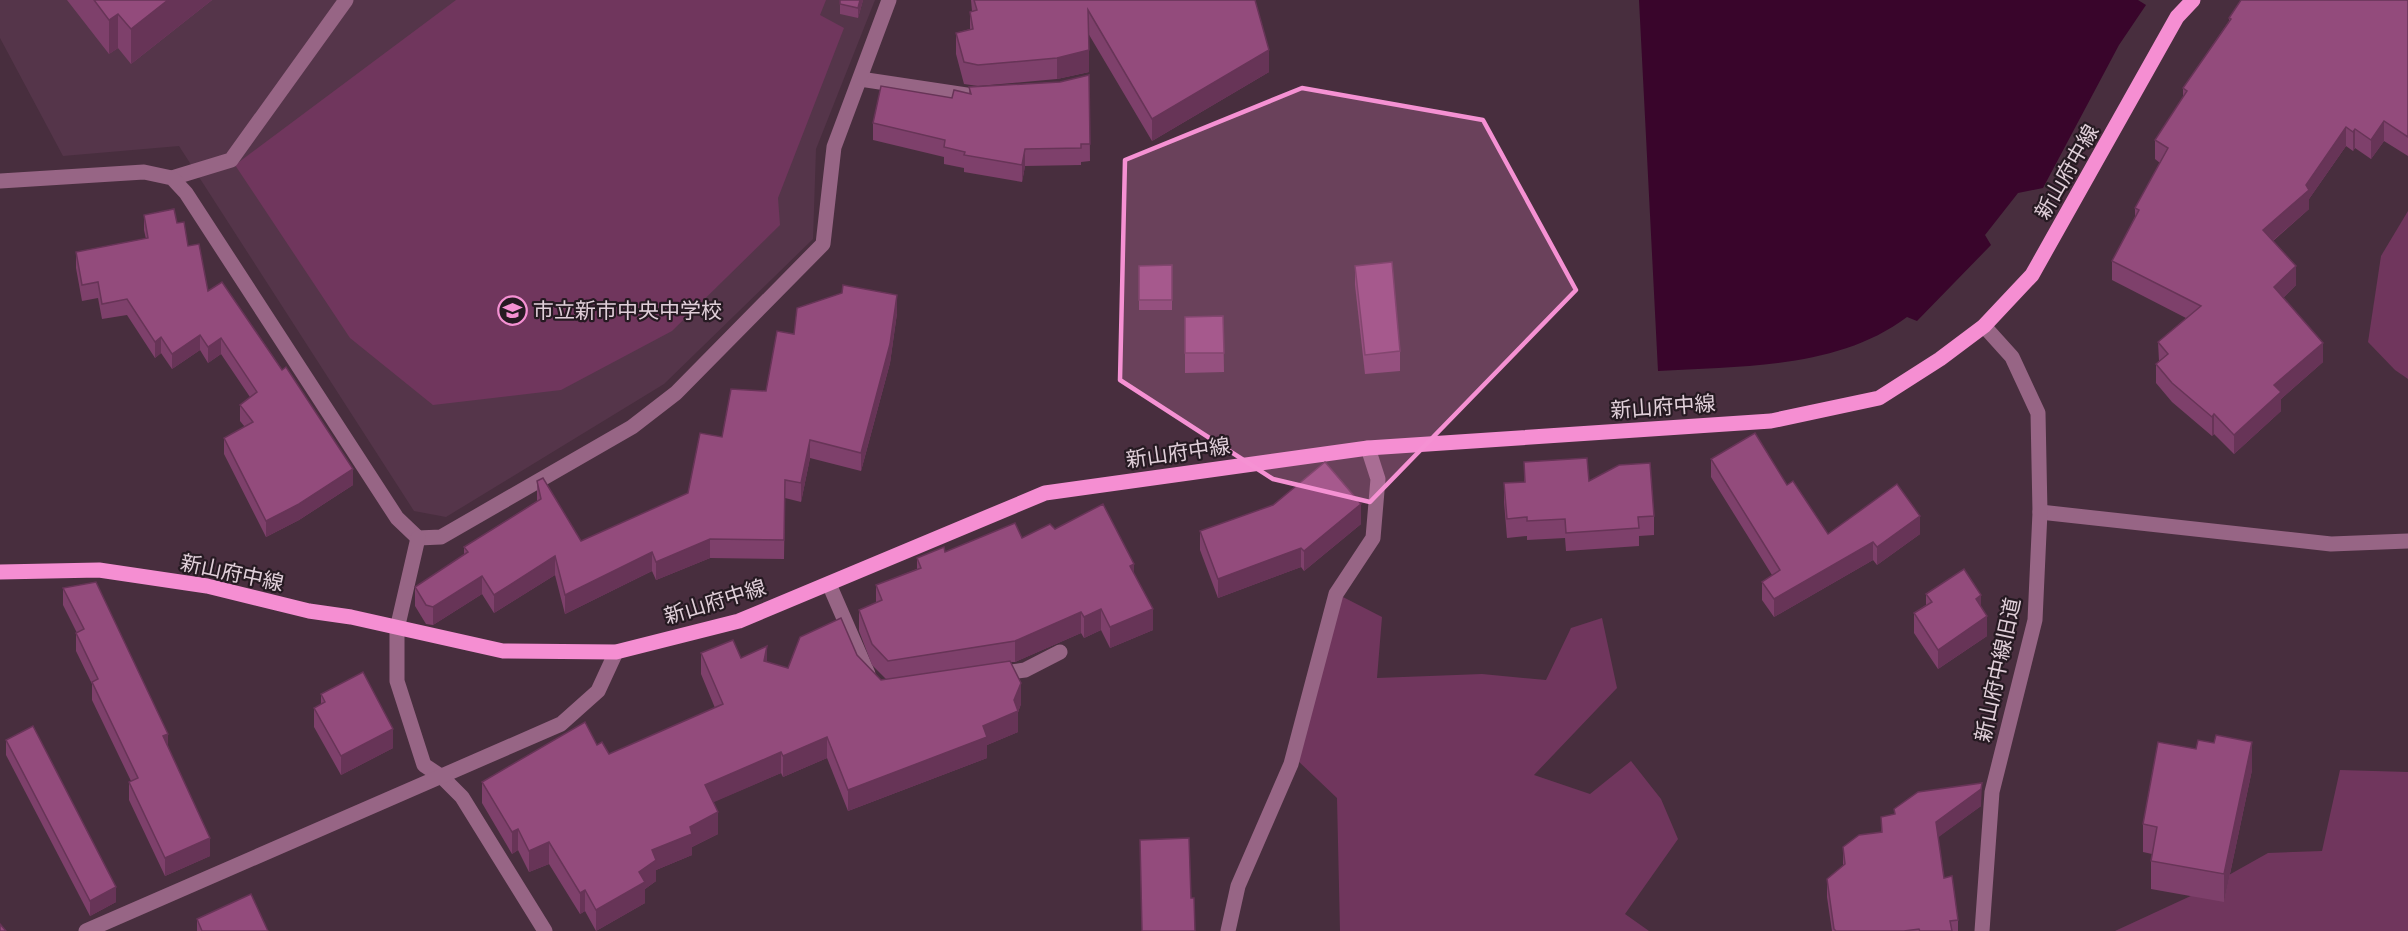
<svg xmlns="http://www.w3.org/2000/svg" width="2408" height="931" font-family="'Roboto Serif','Noto Sans JP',serif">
	<rect width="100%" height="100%" fill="#482e3e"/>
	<path fill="#55354a" d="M0 0H875L816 149 813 239 664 384 446 517 414 511 179 146 63 156 0 38Z"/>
	<g fill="#70365d">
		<path d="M456 0H826L820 15 844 28 778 198 780 225 672 331 561 390 433 405 350 338 235 165Z"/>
		<path d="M2408 211V379L2395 370 2368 342 2381 256Z"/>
		<path d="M1341 596 1382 617 1377 678 1482 674 1546 680 1571 628 1602 618 1617 688 1534 775 1590 794 1631 761 1661 799 1678 839 1625 914 1649 931H1340L1337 798 1296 759Z"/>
		<path d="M2340 770 2408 772V931H2115L2195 894 2268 853 2322 851Z"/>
	</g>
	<path fill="#39052b" d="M1639 0H2138L2146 5 2119 45 2043 188 2018 193 1985 235 1991 245 1917 321 1907 317C1838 369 1741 366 1658 371Z"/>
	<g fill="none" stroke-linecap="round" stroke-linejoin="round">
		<g stroke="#976585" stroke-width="15">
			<path d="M860 79 973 96"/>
			<path d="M172 178 231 160 346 0"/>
			<path d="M0 181 144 172 172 178 186 193 397 518 418 538 441 537 632 427 676 393 823 244 834 147 889 0"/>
			<path d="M2040 512 2331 544 2408 541"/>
			<path d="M418 538 397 629V681L424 765 442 777 462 797 545 931"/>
			<path d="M829 584 868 674"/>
			<path d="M996 674 1025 670 1060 652"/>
			<path d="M86 931 561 724 598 691 616 652"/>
			<path d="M1228 931 1238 886 1291 764 1336 594 1373 538 1378 479 1368 448"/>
			<path d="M1982 931 1992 792 2035 620 2040 512 2038 413 2012 357 1984 326"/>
		</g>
		<path stroke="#f58ed2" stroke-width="15" d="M0 572 99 570 207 586 309 611 351 617 503 651 616 652 739 621 1045 493 1368 448 1771 421 1879 398 1940 359 1984 326 2032 275 2177 17 2193 0"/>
	</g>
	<g fill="#7e406b">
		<path d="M67 0H212L131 64 118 48 109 54Z"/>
		<path d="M863 0 858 18 840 14V4Z"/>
		<path d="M971 0H1255L1269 72 1152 141 1088 33 1089 72 1057 79 978 86 964 84 956 54V33L970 29V12L972 11Z"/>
		<path d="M2408 0V156L2384 141 2371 159 2355 148 2353 151 2346 146 2309 199V209L2273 241 2296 285 2283 298 2323 362 2281 399V411L2234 454 2214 434 2212 436 2172 402 2156 383V364L2159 361 2158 342 2186 318 2112 280V261L2135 217V208L2160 163 2155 159V140L2183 97V88L2229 21V18Z"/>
		<path d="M1089 75 1090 161 1081 162V165L1025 166 1022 182 964 172V168L944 164V157L873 140V123L969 93V87L1060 82Z"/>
		<path d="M144 215 177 223 188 246 208 291 353 485 299 520 266 537 224 454V438L245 427 240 421V405L250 397 221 354 208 363 200 350 172 369 161 353 155 358 127 315 102 319 98 298 82 301 76 268V252L146 239 144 230Z"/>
		<path d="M1172 265V310H1139V266Z"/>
		<path d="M1355 266 1400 351V371L1365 374 1355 285Z"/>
		<path d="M897 313 890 363 861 471 810 458 801 502 785 498 784 559 710 558 656 580 652 571 565 614 555 575 494 613 482 594 433 625 426 624 415 606V587L464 555V547L537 501V481L581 541 688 493 722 437 766 391 794 334Z"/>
		<path d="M1223 316 1224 372 1185 373V317Z"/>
		<path d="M1711 459 1828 534H1920L1877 565 1873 560 1774 617 1762 600V582L1772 575 1711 477Z"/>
		<path d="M1524 462 1589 481 1654 516V535L1639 536V546L1566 551 1565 538 1527 540V536L1507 538 1504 502V483L1524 482Z"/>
		<path d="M1361 524 1304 571 1301 567 1218 598 1200 550V531Z"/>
		<path d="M1055 529 1134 574 1153 630 1110 648 1101 630 1084 638 1081 633 1015 662H1011L1021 704 1018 712V732L987 745V758L848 811 827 758 783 777 781 773 713 802 718 834 692 847V855L656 870V881L645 889V903L596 931 585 911 580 914 549 864 529 872 518 850 512 854 482 803V782L597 745 609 754 715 708 701 674V653L767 662 788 668 857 655 881 680 886 679 872 665 859 631V610L876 603V585L917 569V558L1022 538Z"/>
		<path d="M63 588 168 746 210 856 165 876 129 800V782L131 781 92 700V684L76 651V633H77L63 605Z"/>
		<path d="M1926 594 1981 608 1987 636 1938 669 1914 633V613L1926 605Z"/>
		<path d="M321 694 393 748 341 775 314 727V708L321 704Z"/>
		<path d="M6 740 116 902 90 916 6 755Z"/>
		<path d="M2252 770 2224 902 2151 889V861L2152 854 2143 852V824Z"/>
		<path d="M1981 806 1938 837 1944 878 1958 920V931H1832L1827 897V879L1843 866V847L1881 832V817L1894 815V809Z"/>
		<path d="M197 919 268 931H197Z"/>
	</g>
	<g fill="#673457">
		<path d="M168 0H212L131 64V29Z"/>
		<path d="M860 0H863L858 18V8Z"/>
		<path d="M118 14V48L109 54V20Z"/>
		<path d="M1089 50V72L1057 79V58Z"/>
		<path d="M1269 50V72L1152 141V119Z"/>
		<path d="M2384 121V141L2371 159V140Z"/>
		<path d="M2346 127V146L2309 199V209L2263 249V230L2306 185Z"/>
		<path d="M2355 129V148L2353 151V132Z"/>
		<path d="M1025 149V166L1022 182V165Z"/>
		<path d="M2296 266V285L2274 306V287Z"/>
		<path d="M897 295V313L890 363 861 471V453Z"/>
		<path d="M200 335V350L172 369V354Z"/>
		<path d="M161 337V353L155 358V342Z"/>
		<path d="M221 338V354L208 363V347Z"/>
		<path d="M2323 343V362L2281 399V411L2234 454V435L2274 385Z"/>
		<path d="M2214 414V434L2212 436V417Z"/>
		<path d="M810 440V458L801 502V483Z"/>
		<path d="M353 469V485L299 520 266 537V521Z"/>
		<path d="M1361 504V524L1304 571V551Z"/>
		<path d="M1920 516V534L1877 565V547Z"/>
		<path d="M710 539V558L656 580V562Z"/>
		<path d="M1873 542V560L1774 617V599Z"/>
		<path d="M1301 548V567L1218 598V579Z"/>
		<path d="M652 552V571L565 614V595Z"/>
		<path d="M555 556V575L494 613V595Z"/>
		<path d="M1134 564V585L1130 566Z"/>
		<path d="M482 576V594L433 625V607Z"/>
		<path d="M1981 595V614L1976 599Z"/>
		<path d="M1101 609V630L1084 638V617Z"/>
		<path d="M1153 609V630L1110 648V627Z"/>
		<path d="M1081 612V633L1015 662V641Z"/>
		<path d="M1987 616V636L1938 669V650Z"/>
		<path d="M767 646V667L764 661Z"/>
		<path d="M1021 683V704L1018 712V732L987 745V758L848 811V790L983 726 1014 700Z"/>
		<path d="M393 729V748L341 775V756Z"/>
		<path d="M168 734V751L163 736Z"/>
		<path d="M827 737V758L783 777V756Z"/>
		<path d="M2252 742V770L2224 902V874Z"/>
		<path d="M781 752V773L705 806V785Z"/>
		<path d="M1982 783 1981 806 1936 839V822Z"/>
		<path d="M718 812V834L692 847V855L656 870V881L645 889V903L596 931V910L639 872 652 850 690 827Z"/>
		<path d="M518 829V850L512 854V832Z"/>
		<path d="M210 838V856L165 876V858Z"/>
		<path d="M549 842V864L529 872V851Z"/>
		<path d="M116 887V902L90 916V901Z"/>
		<path d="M585 890V911L580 914V893Z"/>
	</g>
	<g fill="#934b7c" stroke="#673457" stroke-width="1.5">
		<path d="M94 0H168L131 29 118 14 109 20Z"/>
		<path d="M840 0H860L858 8 840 4Z"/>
		<path d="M974 0H1255L1269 50 1152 119 1088 10 1089 50 1057 58 978 65 964 62 956 33 973 29 970 12 977 10Z"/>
		<path d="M2241 0H2408V137L2384 121 2371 140 2355 129 2353 132 2346 127 2306 185 2309 190 2263 230 2296 266 2274 287 2323 343 2274 385 2281 392 2234 435 2214 414 2212 417 2172 383 2156 364 2168 354 2158 342 2201 306 2112 261 2139 210 2135 208 2168 148 2155 140 2187 91 2183 88 2231 19 2229 18Z"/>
		<path d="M1089 75 1090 144H1081V148L1025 149 1022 165 964 155 965 152 944 147 945 140 873 123 881 86 952 98 954 90 971 94 969 87 1060 82Z"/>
		<path d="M174 209 177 223 184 222 188 246 199 244 208 291 222 282 282 370 286 367 353 469 299 504 266 521 224 438 253 422 240 405 257 392 221 338 208 347 200 335 172 354 161 337 155 342 127 299 102 304 98 282 82 285 76 252 148 238 144 215Z"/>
		<path d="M1392 262 1400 351 1365 355 1355 266Z"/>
		<path d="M1172 265V300H1139V266Z"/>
		<path d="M843 285 897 295 890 344 861 453 810 440 801 483 785 480 784 540 710 539 656 562 652 552 565 595 555 556 494 595 482 576 433 607 426 605 415 587 468 552 464 547 541 499 537 481 543 478 581 541 688 493 700 433 722 437 731 389 766 391 777 331 794 334 797 308 842 293Z"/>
		<path d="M1223 316 1224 353H1185V317Z"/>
		<path d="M1755 433 1787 485 1793 481 1828 534 1897 484 1920 516 1877 547 1873 542 1774 599 1762 582 1780 570 1711 459Z"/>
		<path d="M1587 458 1589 481 1619 465 1650 463 1654 516 1638 517 1639 528 1566 533 1565 519 1527 521V517L1507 519 1504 483 1525 482 1524 462Z"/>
		<path d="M1325 462 1361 504 1304 551 1301 548 1218 579 1200 531 1273 505Z"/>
		<path d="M1103 504 1134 564 1130 566 1153 609 1110 627 1101 609 1084 617 1081 612 1015 641 888 661 872 644 859 610 882 600 876 585 921 568 917 558 944 547 945 552 1015 523 1022 538 1050 524 1055 529Z"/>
		<path d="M1964 569 1981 595 1976 599 1987 616 1938 650 1914 613 1932 602 1926 594Z"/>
		<path d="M96 582 168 734 163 736 210 838 165 858 129 782 138 778 92 682 98 679 76 633 84 629 63 588Z"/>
		<path d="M841 618 857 655 881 680 1010 661 1021 683 1014 700 1018 711 983 726 987 737 848 790 827 737 783 756 781 752 705 785 718 812 690 827 692 834 652 850 656 860 639 872 645 882 596 910 585 890 580 893 549 842 529 851 518 829 512 832 482 782 585 722 597 745 602 742 609 754 723 704 701 653 733 640 741 658 767 646 764 661 788 668 800 637Z"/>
		<path d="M363 672 393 729 341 756 314 708 325 702 321 694Z"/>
		<path d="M33 726 116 887 90 901 6 740Z"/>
		<path d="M2216 735 2252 742 2224 874 2151 861 2157 827 2143 824 2158 742 2196 749 2198 740 2214 743Z"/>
		<path d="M1982 783 1981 789 1936 822 1944 878 1952 876 1958 920 1950 921 1952 931H1920L1919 929 1904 931H1836L1834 929 1827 879 1845 864 1843 847 1859 835 1882 832 1881 817 1895 814 1894 809 1918 792Z"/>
		<path d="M1189 838 1191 898H1194L1195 931H1142L1140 840Z"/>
		<path d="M251 894 268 931H202L197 919Z"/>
		<path d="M0 924 6 931H0Z"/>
	</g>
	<path fill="#f591d3" fill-opacity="0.2" stroke="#f591d3" stroke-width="4.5" stroke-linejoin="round" d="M1302 88 1483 120 1576 290 1370 502 1273 479 1120 380 1125 160Z"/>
	<defs>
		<symbol id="school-ring" viewBox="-11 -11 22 22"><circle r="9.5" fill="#261a22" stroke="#f591d3" stroke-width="1.5"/><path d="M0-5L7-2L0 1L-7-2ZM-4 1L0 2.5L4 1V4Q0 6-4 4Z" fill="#f591d3"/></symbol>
	</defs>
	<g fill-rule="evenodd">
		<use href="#school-ring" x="496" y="294" width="33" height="33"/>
	</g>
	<g text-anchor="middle" stroke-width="4.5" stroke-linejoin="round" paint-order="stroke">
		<g font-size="21" fill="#e0cfd9" stroke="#261a22">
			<text transform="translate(2067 172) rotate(-60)" y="7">新山府中線</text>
			<text transform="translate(1663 407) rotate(-4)" y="7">新山府中線</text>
			<text transform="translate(1178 453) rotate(-8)" y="7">新山府中線</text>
			<text transform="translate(232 573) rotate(12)" y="7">新山府中線</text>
			<text transform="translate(715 602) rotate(-17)" y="7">新山府中線</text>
			<text transform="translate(1998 670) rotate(-78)" y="7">新山府中線旧道</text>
		</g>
		<g font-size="21" fill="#e0cfd9" stroke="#261a22" text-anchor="start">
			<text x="533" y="318">市立新市中央中学校</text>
		</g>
	</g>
</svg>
